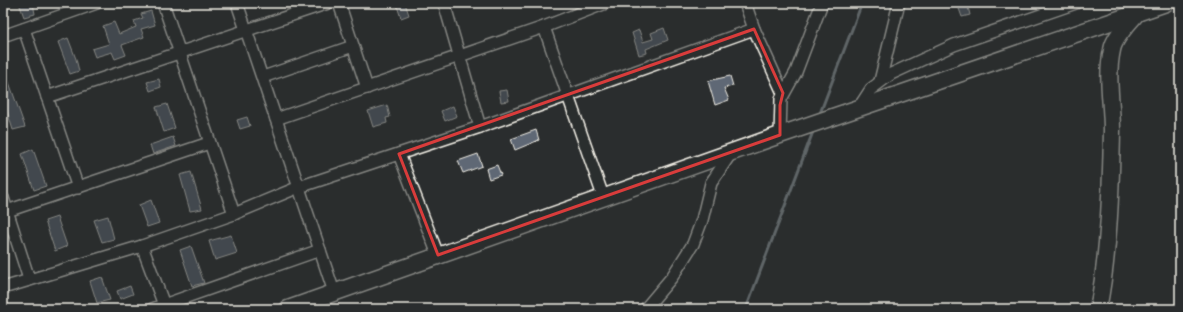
<svg xmlns="http://www.w3.org/2000/svg" width="1183" height="312" font-family="'Indie Flower',sans-serif">
	<rect width="100%" height="100%" fill="#2a2d2e"/>
	<filter id="ink" filterUnits="userSpaceOnUse"><feTurbulence type="fractalNoise" baseFrequency=".025" numOctaves="2"/><feDisplacementMap in="SourceGraphic" scale="8" xChannelSelector="R" yChannelSelector="G"/><feConvolveMatrix kernelMatrix="1 2 1 2 8 2 1 2 1" color-interpolation-filters="sRGB"/></filter>
	<g filter="url(#ink)">
		<g fill="none" stroke-linecap="round" stroke-linejoin="round">
			<g stroke="#a1aaae" stroke-width="3">
				<path d="M819 116 862 3"/>
				<path d="M746 309 814 129"/>
			</g>
		</g>
		<g fill="#5e6775" stroke="#f4f1e8">
			<path d="M19 3H33L35 14 24 17Z"/>
			<path d="M396 3H405L409 15 401 18Z"/>
			<path d="M957 3H967L970 15 962 17Z"/>
			<path d="M151 11 155 25 141 29 144 37 122 45 126 55 115 59 112 52 95 57 92 49 109 44 103 26 114 22 119 34 136 27 134 21 143 18 141 14Z"/>
			<path d="M664 28 668 40 646 49 647 53 639 55 632 33 639 30 643 42 653 39 651 33Z"/>
			<path d="M68 38 76 59 79 71 70 74 58 42Z"/>
			<path d="M3 71H5L25 127 13 130 3 98Z"/>
			<path d="M730 76 733 86 724 88 729 100 715 105 708 81Z"/>
			<path d="M159 79 161 87 150 91 147 82Z"/>
			<path d="M507 90 509 101 501 102 499 91Z"/>
			<path d="M167 104 175 128 164 132 156 107Z"/>
			<path d="M387 105 390 117 386 118 387 123 373 127 368 111Z"/>
			<path d="M453 106 457 116 445 121 441 111Z"/>
			<path d="M247 117 250 126 240 129 237 120Z"/>
			<path d="M536 130 539 140 515 150 511 139Z"/>
			<path d="M173 137 176 146 153 154 150 145Z"/>
			<path d="M33 149 46 186 34 190 22 154Z"/>
			<path d="M478 154 482 166 463 173 458 161Z"/>
			<path d="M497 165 501 175 489 179 486 169Z"/>
			<path d="M191 172 202 209 190 211 180 175Z"/>
			<path d="M151 200 159 223 147 227 139 205Z"/>
			<path d="M108 216 114 239 102 242 94 220Z"/>
			<path d="M57 217 67 246 55 251 45 221Z"/>
			<path d="M231 235 237 253 215 260 209 241Z"/>
			<path d="M191 246 204 283 192 286 180 250Z"/>
			<path d="M102 277 110 300 97 303 90 281Z"/>
			<path d="M130 286 133 294 120 299 117 291Z"/>
		</g>
		<g fill="none" stroke-linecap="round" stroke-linejoin="round">
			<defs>
				<g id="street">
					<path d="M163 3 234 214"/>
					<path d="M237 3 334 292"/>
					<path d="M339 3 367 88"/>
					<path d="M444 3 480 127"/>
					<path d="M745 3 754 29 783 93"/>
					<path d="M544 27 604 199"/>
					<path d="M24 29 78 188"/>
					<path d="M3 36 97 3"/>
					<path d="M263 77 353 46"/>
					<path d="M880 81 899 3"/>
					<path d="M47 97 328 3"/>
					<path d="M858 109 871 89 891 74 954 45 1076 3"/>
					<path d="M276 119 544 27 606 3"/>
					<path d="M780 135 781 99 796 72 822 3"/>
					<path d="M399 154 438 255"/>
					<path d="M3 198 29 279"/>
					<path d="M7 211 209 143"/>
					<path d="M142 246 164 305"/>
					<path d="M3 288 142 246 234 214 299 187 480 127 754 29"/>
					<path d="M152 309 320 250"/>
					<path d="M645 309 672 277 693 244 702 220 711 183 731 153"/>
				</g>
				<g id="secondary">
					<path d="M288 309 780 135 1166 3"/>
					<path d="M1098 309C1109 254 1111 186 1112 130 1112 103 1106 77 1112 50 1114 37 1129 23 1137 13"/>
				</g>
			</defs>
			<use href="#street" stroke="#f4f1e8" stroke-width="14"/>
			<use href="#secondary" stroke="#f4f1e8" stroke-width="19"/>
			<use href="#street" stroke="#2a2d2e" stroke-width="11"/>
			<use href="#secondary" stroke="#2a2d2e" stroke-width="16"/>
		</g>
	</g>
	<path d="M0 0H1183V312H0ZM754 29 783 93 780 105V135L438 255 399 154Z" fill="#2a2d2e" fill-opacity=".55" fill-rule="evenodd"/>
	<path fill="none" stroke="#d93c3b" stroke-width="3" stroke-linejoin="round" d="M754 29 783 93 780 105V135L438 255 399 154Z"/>
	<rect width="1183" height="312" fill="none" stroke="#2a2d2e" stroke-width="16"/>
	<rect x="8" y="8" width="1167" height="296" fill="none" stroke="#f4f1e8" stroke-width="1.5" filter="url(#ink)"/>
</svg>
